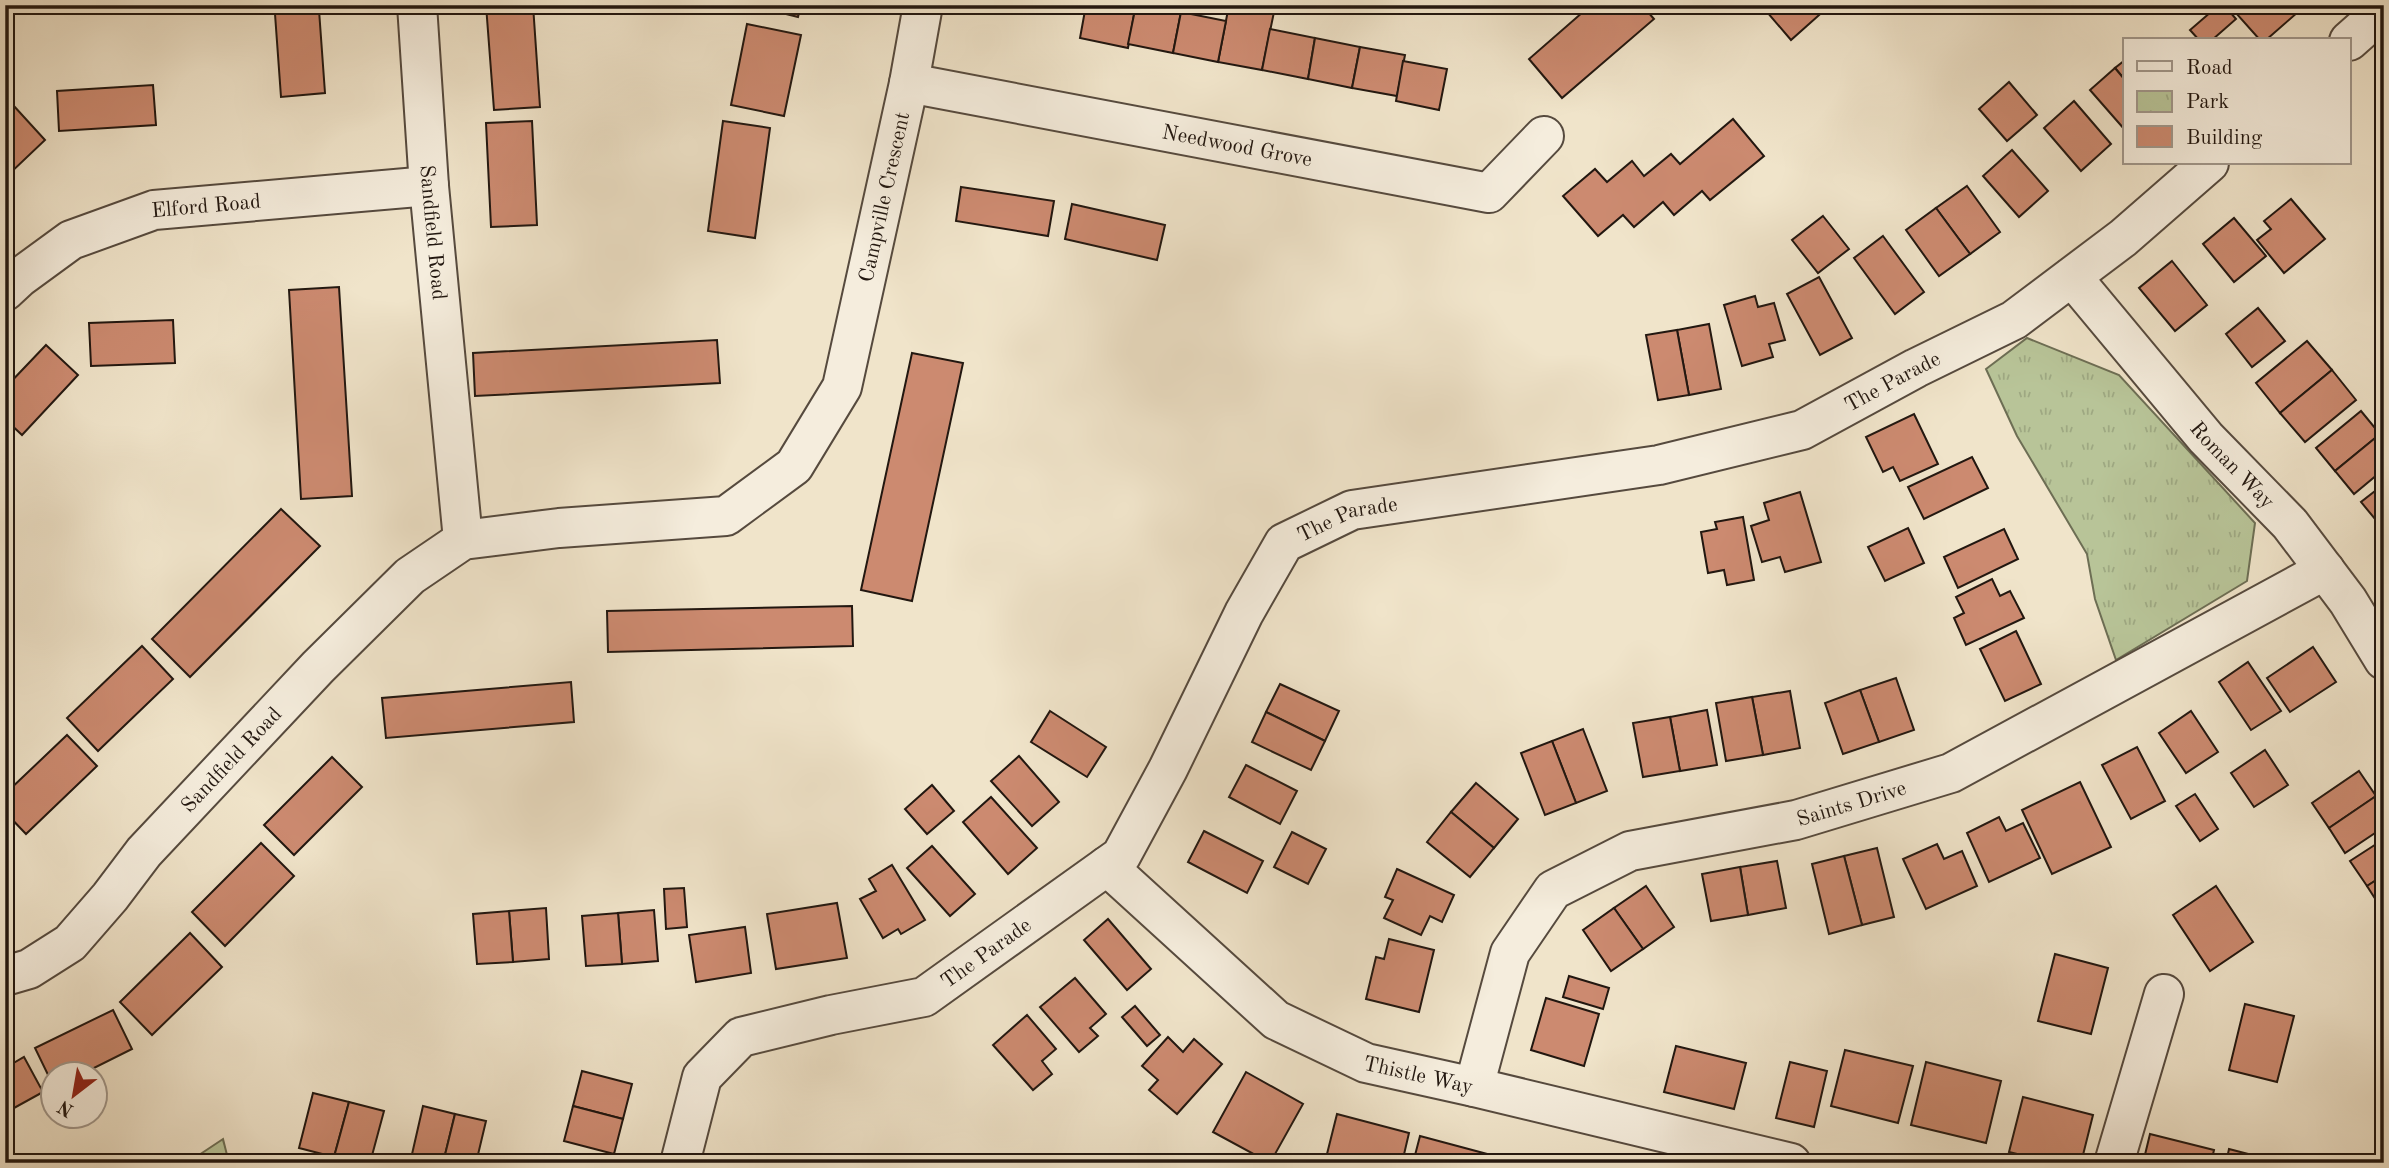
<svg xmlns="http://www.w3.org/2000/svg" width="2389" height="1168" font-family="'Old Standard TT',serif">
	<defs>
		<pattern id="forest-crowns" width="20" height="18" patternUnits="userSpaceOnUse" patternTransform="scale(1.75)"><rect width="20" height="18" fill="#b8c498"/><path d="M2 6a3 3 0 1 1 6 0M12 15a3 3 0 1 1 6 0" fill="none" stroke="#9ea882"/></pattern>
		<pattern id="park-tufts" width="24" height="20" patternUnits="userSpaceOnUse" patternTransform="scale(1.75)"><rect width="24" height="20" fill="#b8c498"/><path d="M3 7l-1-3M5 7V3M7 7l1-3M15 17l-1-3M17 17v-4M19 17l1-3" fill="none" stroke="#9ea882"/></pattern>
	</defs>
	<rect width="100%" height="100%" fill="#f0e4ca"/>
	<filter id="stains"><feTurbulence type="fractalNoise" baseFrequency=".00286" numOctaves="4"/><feColorMatrix values="0 0 0 0 .2 0 0 0 0 .09 0 0 0 0 .02 0 0 0 .5 -.17"/></filter>
	<radialGradient id="worn" r=".72"><stop offset=".6" stop-color="#630" stop-opacity="0"/><stop offset="1" stop-color="#630" stop-opacity=".3"/></radialGradient>
	<path fill="url(#forest-crowns)" stroke="#6d6e54" stroke-width="2" d="M223 1139 229 1163H187Z"/>
	<path fill="url(#park-tufts)" stroke="#6d6e54" stroke-width="2" d="M2027 338 2119 375 2255 523 2247 581 2116 660 2095 599 2087 554 2017 436 1986 369Z"/>
	<g fill="#cc8a70" stroke="#221710" stroke-width="2">
		<path d="M486 5H533L540 107 494 110Z"/>
		<path d="M750 5H801L798 17Z"/>
		<path d="M1086 5H1117L1135 9 1128 48 1080 38Z"/>
		<path d="M1136 5 1181 12 1173 53 1128 44Z"/>
		<path d="M1229 5H1241L1274 12 1262 70 1218 62Z"/>
		<path d="M1591 5H1642L1654 19 1562 98 1529 59Z"/>
		<path d="M1761 5H1824L1827 8 1791 40Z"/>
		<path d="M2219 5H2224L2236 19 2212 40H2199L2190 30Z"/>
		<path d="M2244 5H2306L2266 40H2260L2235 12Z"/>
		<path d="M319 10 325 93 281 97 275 14Z"/>
		<path d="M1181 12 1226 21 1218 62 1173 53Z"/>
		<path d="M747 24 801 35 784 116 731 105Z"/>
		<path d="M1270 29 1315 38 1308 79 1262 70Z"/>
		<path d="M1315 38 1360 47 1352 88 1308 79Z"/>
		<path d="M1360 47 1405 55 1397 96 1352 88Z"/>
		<path d="M2125 60V80L2115 68Z"/>
		<path d="M1403 61 1447 69 1439 110 1396 101Z"/>
		<path d="M2115 68 2125 80V130L2090 90Z"/>
		<path d="M2009 82 2037 115 2007 141 1979 109Z"/>
		<path d="M153 85 156 125 59 131 57 91Z"/>
		<path d="M2074 101 2111 144 2081 171 2044 128Z"/>
		<path d="M13 105 45 140 5 178V113Z"/>
		<path d="M1733 119 1764 156 1710 200 1702 191 1674 215 1663 202 1634 227 1623 215 1598 236 1563 196 1595 169 1607 182 1632 161 1644 176 1671 154 1680 164Z"/>
		<path d="M532 121 537 225 491 227 486 123Z"/>
		<path d="M723 121 770 128 755 238 708 231Z"/>
		<path d="M2012 150 2048 191 2019 217 1983 176Z"/>
		<path d="M1967 186 2000 232 1970 254 1936 208Z"/>
		<path d="M961 187 1054 201 1048 236 956 221Z"/>
		<path d="M2291 199 2325 239 2284 273 2257 240 2271 229 2264 221Z"/>
		<path d="M1072 204 1165 225 1157 260 1065 239Z"/>
		<path d="M1936 208 1970 254 1939 276 1906 230Z"/>
		<path d="M1823 216 1849 249 1818 273 1792 240Z"/>
		<path d="M2234 218 2266 256 2234 282 2203 244Z"/>
		<path d="M1883 236 1924 292 1895 314 1854 258Z"/>
		<path d="M2172 261 2207 305 2175 331 2139 288Z"/>
		<path d="M1819 277 1852 338 1820 355 1787 294Z"/>
		<path d="M339 287 352 496 301 499 289 290Z"/>
		<path d="M1755 296 1758 307 1774 303 1785 340 1769 344 1773 357 1742 366 1724 305Z"/>
		<path d="M2258 308 2285 341 2252 367 2226 334Z"/>
		<path d="M173 320 175 363 91 366 89 323Z"/>
		<path d="M1709 324 1721 389 1689 395 1677 330Z"/>
		<path d="M1677 330 1689 395 1658 400 1646 335Z"/>
		<path d="M717 340 720 383 475 396 473 353Z"/>
		<path d="M2307 341 2332 370 2280 413 2256 383Z"/>
		<path d="M46 345 78 375 22 435 5 419V388Z"/>
		<path d="M912 353 963 363 912 601 861 590Z"/>
		<path d="M2332 370 2356 400 2305 442 2280 413Z"/>
		<path d="M2361 411 2380 434 2335 471 2316 448Z"/>
		<path d="M1914 414 1938 464 1900 481 1893 467 1883 472 1866 437Z"/>
		<path d="M2380 434 2384 438V469L2354 494 2335 471Z"/>
		<path d="M5 443 13 450 5 459Z"/>
		<path d="M1972 457 1988 488 1924 519 1908 487Z"/>
		<path d="M2384 484V523L2380 525 2361 502Z"/>
		<path d="M1800 492 1821 562 1785 572 1780 557 1762 562 1751 526 1769 520 1764 503Z"/>
		<path d="M281 509 320 546 190 677 152 639Z"/>
		<path d="M1743 517 1754 580 1727 585 1724 570 1708 573 1701 532 1717 529 1715 522Z"/>
		<path d="M1908 528 1924 563 1885 581 1868 547Z"/>
		<path d="M2004 529 2018 559 1958 588 1944 557Z"/>
		<path d="M1992 579 2000 596 2010 591 2024 618 1966 645 1954 618 1964 613 1956 597Z"/>
		<path d="M852 606 853 646 608 652 607 611Z"/>
		<path d="M2016 631 2041 684 2005 701 1980 649Z"/>
		<path d="M142 646 173 679 98 751 67 718Z"/>
		<path d="M2313 647 2336 682 2290 712 2267 678Z"/>
		<path d="M2248 662 2281 711 2251 730 2219 682Z"/>
		<path d="M1896 678 1914 730 1879 742 1860 690Z"/>
		<path d="M571 682 574 722 386 738 382 698Z"/>
		<path d="M1280 684 1339 711 1325 741 1266 712Z"/>
		<path d="M1860 690 1879 742 1843 754 1825 703Z"/>
		<path d="M1790 691 1800 748 1763 755 1752 697Z"/>
		<path d="M1752 697 1763 755 1726 761 1716 703Z"/>
		<path d="M1707 710 1717 765 1680 771 1670 717Z"/>
		<path d="M1050 711 1106 747 1087 777 1031 742Z"/>
		<path d="M2191 711 2218 752 2186 773 2159 733Z"/>
		<path d="M1266 712 1325 741 1311 770 1252 742Z"/>
		<path d="M1670 717 1680 771 1643 777 1633 723Z"/>
		<path d="M1583 729 1607 791 1576 803 1552 741Z"/>
		<path d="M67 735 97 766 26 834 5 812V794Z"/>
		<path d="M1552 741 1576 803 1545 815 1521 753Z"/>
		<path d="M2137 747 2165 801 2131 819 2102 765Z"/>
		<path d="M2265 750 2288 785 2254 807 2231 773Z"/>
		<path d="M1019 756 1059 802 1032 826 991 781Z"/>
		<path d="M332 757 362 787 294 855 264 825Z"/>
		<path d="M1246 765 1297 791 1280 824 1229 797Z"/>
		<path d="M2359 771 2376 796 2329 828 2312 803Z"/>
		<path d="M2080 782 2111 847 2052 874 2022 810Z"/>
		<path d="M1476 783 1518 819 1494 848 1451 812Z"/>
		<path d="M932 785 954 811 927 834 905 809Z"/>
		<path d="M2195 794 2218 829 2200 841 2176 806Z"/>
		<path d="M2376 796 2384 807V827L2345 853 2329 828Z"/>
		<path d="M991 797 1037 848 1008 874 963 822Z"/>
		<path d="M1451 812 1494 848 1470 877 1427 842Z"/>
		<path d="M1999 817 2006 831 2023 823 2040 858 1989 882 1967 833Z"/>
		<path d="M1204 831 1263 861 1247 893 1188 862Z"/>
		<path d="M1292 832 1326 849 1308 884 1274 867Z"/>
		<path d="M2384 839V875L2367 886 2350 861Z"/>
		<path d="M261 843 294 876 225 946 192 912Z"/>
		<path d="M1937 844 1944 859 1962 851 1977 886 1926 909 1903 859Z"/>
		<path d="M932 846 975 894 950 916 907 868Z"/>
		<path d="M1877 848 1894 917 1862 925 1844 856Z"/>
		<path d="M1844 856 1862 925 1829 934 1812 864Z"/>
		<path d="M1777 861 1786 908 1748 915 1740 867Z"/>
		<path d="M892 865 925 920 901 934 898 929 883 938 860 899 876 891 869 879Z"/>
		<path d="M1740 867 1748 915 1711 921 1702 874Z"/>
		<path d="M1397 869 1454 895 1442 922 1430 916 1421 935 1384 918 1393 900 1385 897Z"/>
		<path d="M2384 875V911H2383L2367 886Z"/>
		<path d="M1646 886 1674 927 1643 949 1614 908Z"/>
		<path d="M2216 886 2253 942 2210 971 2173 915Z"/>
		<path d="M684 888 687 927 666 929 664 889Z"/>
		<path d="M837 903 847 958 776 969 767 914Z"/>
		<path d="M546 908 549 959 513 962 509 911Z"/>
		<path d="M1614 908 1643 949 1611 971 1583 930Z"/>
		<path d="M654 910 658 961 622 964 618 913Z"/>
		<path d="M509 911 513 962 477 964 473 914Z"/>
		<path d="M618 913 622 964 586 966 582 916Z"/>
		<path d="M1108 919 1151 969 1127 990 1084 940Z"/>
		<path d="M745 927 751 973 696 982 689 935Z"/>
		<path d="M190 933 222 967 152 1035 120 1002Z"/>
		<path d="M1389 939 1434 950 1419 1012 1366 999 1376 957 1384 959Z"/>
		<path d="M2055 954 2108 968 2091 1034 2038 1021Z"/>
		<path d="M1569 976 1609 988 1603 1009 1563 997Z"/>
		<path d="M1075 978 1106 1014 1090 1028 1098 1036 1079 1052 1040 1007Z"/>
		<path d="M1546 998 1599 1014 1584 1066 1531 1050Z"/>
		<path d="M2245 1004 2294 1016 2277 1082 2229 1070Z"/>
		<path d="M1135 1006 1160 1035 1147 1046 1122 1017Z"/>
		<path d="M113 1010 132 1049 82 1074H52V1083L35 1048Z"/>
		<path d="M1027 1015 1056 1049 1042 1061 1052 1074 1033 1090 993 1045Z"/>
		<path d="M1168 1037 1183 1052 1194 1039 1222 1064 1177 1114 1149 1090 1158 1080 1142 1066Z"/>
		<path d="M1676 1046 1746 1063 1734 1109 1664 1092Z"/>
		<path d="M1845 1050 1913 1066 1898 1123 1831 1106Z"/>
		<path d="M24 1057 43 1092 5 1113V1068Z"/>
		<path d="M1790 1062 1827 1071 1814 1127 1776 1118Z"/>
		<path d="M1926 1062 2001 1081 1986 1143 1911 1125Z"/>
		<path d="M582 1071 632 1084 623 1119 573 1106Z"/>
		<path d="M1246 1072 1303 1104 1270 1163 1213 1132Z"/>
		<path d="M313 1093 349 1102 334 1157 299 1148Z"/>
		<path d="M2023 1097 2093 1115 2081 1163H2054L2009 1152Z"/>
		<path d="M349 1102 384 1111 370 1163H355L334 1157Z"/>
		<path d="M423 1106 455 1114 443 1163H410Z"/>
		<path d="M573 1106 623 1119 614 1154 564 1141Z"/>
		<path d="M455 1114 486 1121 476 1163H443Z"/>
		<path d="M1337 1114 1409 1133 1402 1163 1325 1162Z"/>
		<path d="M2150 1134 2214 1150 2211 1163H2143Z"/>
		<path d="M1420 1136 1491 1155 1489 1163H1413Z"/>
		<path d="M2229 1149 2283 1163H2226Z"/>
		<path d="M572 1155 601 1163H570Z"/>
		<path d="M1515 1155 1546 1163H1513Z"/>
	</g>
	<g fill="none" stroke-linecap="round" stroke-linejoin="round">
		<defs>
			<g id="minor">
				<path id="s1" d="M417 5 429 186 463 540"/>
				<path d="M2349 41 2384 10"/>
				<path id="s2" d="M909 83 1489 193 1544 136"/>
				<path id="s3" d="M2072 277 2206 438 2290 524 2348 601 2384 660"/>
				<path id="s4" d="M5 291 19 278 71 240 154 210 429 186"/>
				<path id="s5" d="M1107 866 1276 1020 1366 1063 1474 1087 1791 1163"/>
				<path id="s6" d="M5 976 29 969 70 943 110 897 144 852 318 667 410 576 463 540 559 528 726 516 794 466 842 387 909 83 923 5"/>
				<path id="s7" d="M1474 1087 1510 953 1553 890 1630 851 1796 820 1951 773 2325 570"/>
				<path id="s8" d="M680 1163 702 1077 741 1037 831 1015 924 997 1121 856 1168 769 1244 613 1284 543 1352 510 1659 465 1802 430 1916 368 2014 320 2123 238 2209 163"/>
				<path d="M2114 1163 2164 994"/>
			</g>
		</defs>
		<use href="#minor" stroke="#564a3e" stroke-width="42"/>
		<use href="#minor" stroke="#f5eddd" stroke-width="38"/>
	</g>
	<g text-anchor="middle" stroke-width="5" stroke-linejoin="round" paint-order="stroke">
		<g font-size="21" fill="#221710" stroke="#f5eddd">
			<text dy="7" stroke="none"><textPath href="#s2" startOffset="334">Needwood Grove</textPath></text>
			<text dy="7" stroke="none"><textPath href="#s6" startOffset="1274">Campville Crescent</textPath></text>
			<text dy="7" stroke="none"><textPath href="#s4" startOffset="224">Elford Road</textPath></text>
			<text dy="7" stroke="none"><textPath href="#s1" startOffset="228">Sandfield Road</textPath></text>
			<text dy="7" stroke="none"><textPath href="#s8" startOffset="1563">The Parade</textPath></text>
			<text dy="7" stroke="none"><textPath href="#s3" startOffset="247">Roman Way</textPath></text>
			<text dy="7" stroke="none"><textPath href="#s8" startOffset="996">The Parade</textPath></text>
			<text dy="7" stroke="none"><textPath href="#s6" startOffset="318">Sandfield Road</textPath></text>
			<text dy="7" stroke="none"><textPath href="#s7" startOffset="528">Saints Drive</textPath></text>
			<text dy="7" stroke="none"><textPath href="#s8" startOffset="408">The Parade</textPath></text>
			<text dy="7" stroke="none"><textPath href="#s5" startOffset="382">Thistle Way</textPath></text>
		</g>
	</g>
	<rect width="2389" height="1168" fill="none" stroke="#f0e4ca" stroke-width="28"/>
	<rect x="7" y="7" width="2375" height="1154" fill="none" stroke="#221710" stroke-width="3.5"/>
	<rect x="14" y="14" width="2361" height="1140" fill="none" stroke="#221710" stroke-width="2"/>
	<rect x="2123" y="38" width="228" height="126" fill="#f5eddd" stroke="#a1978b" stroke-width="2"/>
	<rect x="2137" y="61" width="35" height="10" fill="#f5eddd" stroke="#a1978b" stroke-width="2"/>
	<text x="2186" y="74" font-size="21" fill="#221710">Road</text>
	<rect x="2137" y="91" width="35" height="21" fill="url(#park-tufts)" stroke="#a1978b" stroke-width="2"/>
	<text x="2186" y="108" font-size="21" fill="#221710">Park</text>
	<rect x="2137" y="126" width="35" height="21" fill="#cc8a70" stroke="#a1978b" stroke-width="2"/>
	<text x="2186" y="144" font-size="21" fill="#221710">Building</text>
	<g transform="translate(74 1095) rotate(211)"><circle r="33" fill="#f5eddd" stroke="#a1978b" stroke-width="2"/>
	<path d="M0-5L12 26L0 18L-12 26Z" fill="#8f2418"/>
	<text y="-10" font-size="19" font-weight="bold" text-anchor="middle" fill="#221710">N</text>
	</g>
	<rect width="100%" height="100%" filter="url(#stains)"/>
	<rect width="100%" height="100%" fill="url(#worn)"/>
</svg>
